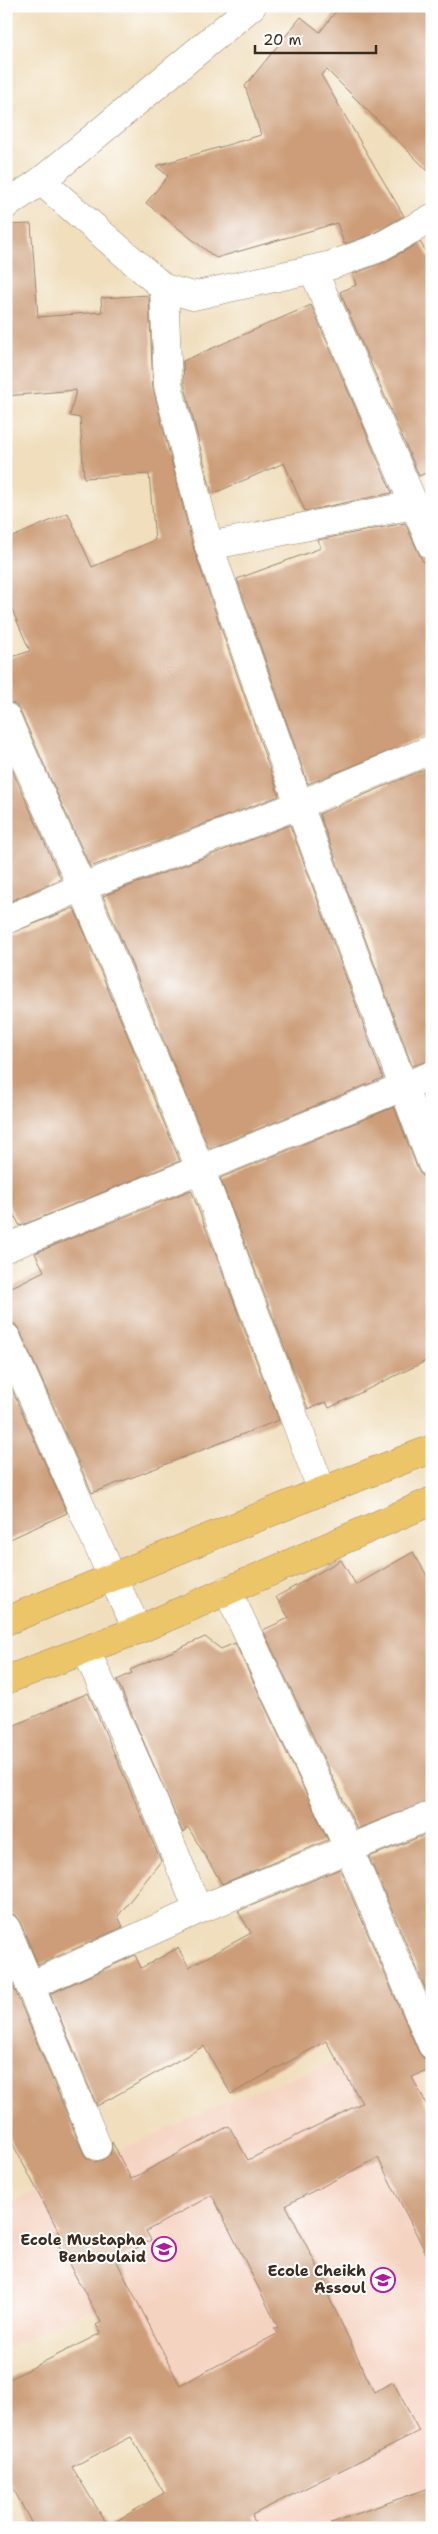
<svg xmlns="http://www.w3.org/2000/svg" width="438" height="2534" font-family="'Shantell Sans',sans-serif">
	<rect width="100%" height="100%" fill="#fff"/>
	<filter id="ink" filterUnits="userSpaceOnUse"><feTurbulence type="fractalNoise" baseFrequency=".02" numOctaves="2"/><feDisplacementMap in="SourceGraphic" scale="10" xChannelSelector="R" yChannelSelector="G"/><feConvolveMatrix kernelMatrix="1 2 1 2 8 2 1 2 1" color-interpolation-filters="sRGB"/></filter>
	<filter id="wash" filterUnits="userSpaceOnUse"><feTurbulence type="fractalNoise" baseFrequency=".0096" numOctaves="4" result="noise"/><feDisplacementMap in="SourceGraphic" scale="20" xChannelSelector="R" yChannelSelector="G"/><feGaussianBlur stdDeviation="1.12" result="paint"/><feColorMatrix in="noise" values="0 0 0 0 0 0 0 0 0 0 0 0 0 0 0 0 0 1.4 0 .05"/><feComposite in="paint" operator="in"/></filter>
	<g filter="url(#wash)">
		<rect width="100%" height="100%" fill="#f0debc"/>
		<path fill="#f5d3c1" d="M401 2037 432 2107V2528H224L122 2294 6 2349V2204L211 2108Z"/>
		<g id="blocks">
			<g fill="#cc9d78" fill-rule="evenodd">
				<path d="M340 6H432V175L327 70 321 75 404 216 370 235 344 244 337 223 216 258 146 203 168 176 156 166 261 135 245 86 301 17 320 32Z"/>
				<path d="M31 224 38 317 102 312 101 298 149 295 153 389 194 550 279 796 90 867 20 711 15 704 6 702V659L30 651 6 596V540L68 513 92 567 155 540 149 474 84 478 80 418 70 416 76 390 6 396V225Z"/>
				<path d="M420 242 432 262V470L419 476 340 292 356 285 353 274 383 263Z"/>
				<path d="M311 305 392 493 305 511 284 463 212 494 184 383 183 361Z"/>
				<path d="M405 523 423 562 432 561V734L308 784 237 579 321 548 318 540Z"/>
				<path d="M6 756 61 879 6 903Z"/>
				<path d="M432 766V1060L412 1066 319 814Z"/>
				<path d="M290 825 383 1078 209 1149 103 896Z"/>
				<path d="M74 908 180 1161 20 1226 6 1200V935Z"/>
				<path d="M432 1092V1118L423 1095Z"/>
				<path d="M394 1107 418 1170 422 1176 432 1179V1358L329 1408 326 1402 308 1409 220 1178Z"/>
				<path d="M191 1190 279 1420 92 1493 20 1331 15 1324 6 1322V1290L44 1271 35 1253Z"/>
				<path d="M6 1376 67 1513 6 1541Z"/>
				<path d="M413 1552 432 1584V1800L357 1829 263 1630 289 1618 276 1597 341 1560 356 1585Z"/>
				<path d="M205 1637 221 1649 235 1643 328 1840 222 1884 188 1827 183 1833 117 1680 132 1673 130 1670Z"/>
				<path d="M88 1693 161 1861 118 1916 123 1927 38 1965 20 1922 15 1915 6 1913V1729Z"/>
				<path d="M432 1832V2004L369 1857Z"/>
				<path d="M340 1869 418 2051 423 2058 432 2060V2069L412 2077 432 2115V2265L378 2158 286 2205 331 2294 328 2295 374 2392 393 2382 419 2431 252 2515 257 2528H34L6 2475V2381L101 2333 96 2325 101 2322 54 2237 60 2234 6 2131V1969L83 2152 87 2158 95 2162 103 2160 110 2155 112 2142 131 2179 229 2126 248 2160 362 2103 326 2041 231 2094 204 2046 97 2106 50 1994 135 1955 141 1968 178 1948 189 1967 251 1933 238 1911ZM212 2195 278 2327 274 2328 277 2334 180 2385 116 2260 151 2240 146 2231ZM131 2437 164 2493 108 2526 72 2467Z"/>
				<path d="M432 2487V2528H332L331 2523Z"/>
			</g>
		</g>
	</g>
	<g filter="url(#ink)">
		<use href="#blocks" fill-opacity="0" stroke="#96846d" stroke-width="1"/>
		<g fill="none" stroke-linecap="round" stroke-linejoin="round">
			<defs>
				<g id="minor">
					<path d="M41 181 164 288 193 296 332 265 376 249 432 218"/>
					<path d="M6 205 41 181 252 6"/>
					<path d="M313 270 432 546"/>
					<path d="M164 288 168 385 209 546 299 805 432 1164"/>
					<path d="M209 546 413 505"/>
					<path d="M6 717 82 887 200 1168 322 1491"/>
					<path d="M6 920 82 887 299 805 432 749"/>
					<path d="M6 1248 432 1075"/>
					<path d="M6 1337 112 1577 138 1630"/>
					<path d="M227 1590 348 1847 432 2045"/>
					<path d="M86 1650 151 1795 198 1910"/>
					<path d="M6 1928 97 2146"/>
					<path d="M30 1986 198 1910 432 1815"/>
				</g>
				<g id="major">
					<path d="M6 1621 322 1491 432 1449"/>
					<path d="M6 1680 138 1630 432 1501"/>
				</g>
			</defs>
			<use href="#minor" stroke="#96846d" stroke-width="29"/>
			<use href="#major" stroke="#96846d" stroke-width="29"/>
			<use href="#minor" stroke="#fff" stroke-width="28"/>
			<use href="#major" stroke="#edc569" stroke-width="28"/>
		</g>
	</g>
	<defs>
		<symbol id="school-ring" viewBox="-11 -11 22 22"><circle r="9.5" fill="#fff" stroke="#b5179e" stroke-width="1.5"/><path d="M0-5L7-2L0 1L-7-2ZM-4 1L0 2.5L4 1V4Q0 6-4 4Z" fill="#b5179e"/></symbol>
	</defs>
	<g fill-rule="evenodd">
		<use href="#school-ring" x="150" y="2235" width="28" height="28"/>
		<use href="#school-ring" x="369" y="2266" width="28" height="28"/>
	</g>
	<g text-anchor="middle" stroke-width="4" stroke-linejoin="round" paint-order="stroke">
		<g font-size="15" font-weight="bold" fill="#3b2a1e" stroke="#fff" text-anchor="end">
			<text x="146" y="2245">Ecole Mustapha<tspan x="146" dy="17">Benboulaid</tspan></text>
			<text x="366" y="2276">Ecole Cheikh<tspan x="366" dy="17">Assoul</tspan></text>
		</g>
	</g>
	<rect width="438" height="2534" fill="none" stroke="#fff" stroke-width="25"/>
	<path d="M255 45v8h121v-8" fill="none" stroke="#3b2a1e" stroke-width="2.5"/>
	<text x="263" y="45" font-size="15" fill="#3b2a1e" stroke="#ffffff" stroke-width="4" paint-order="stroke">20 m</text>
</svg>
